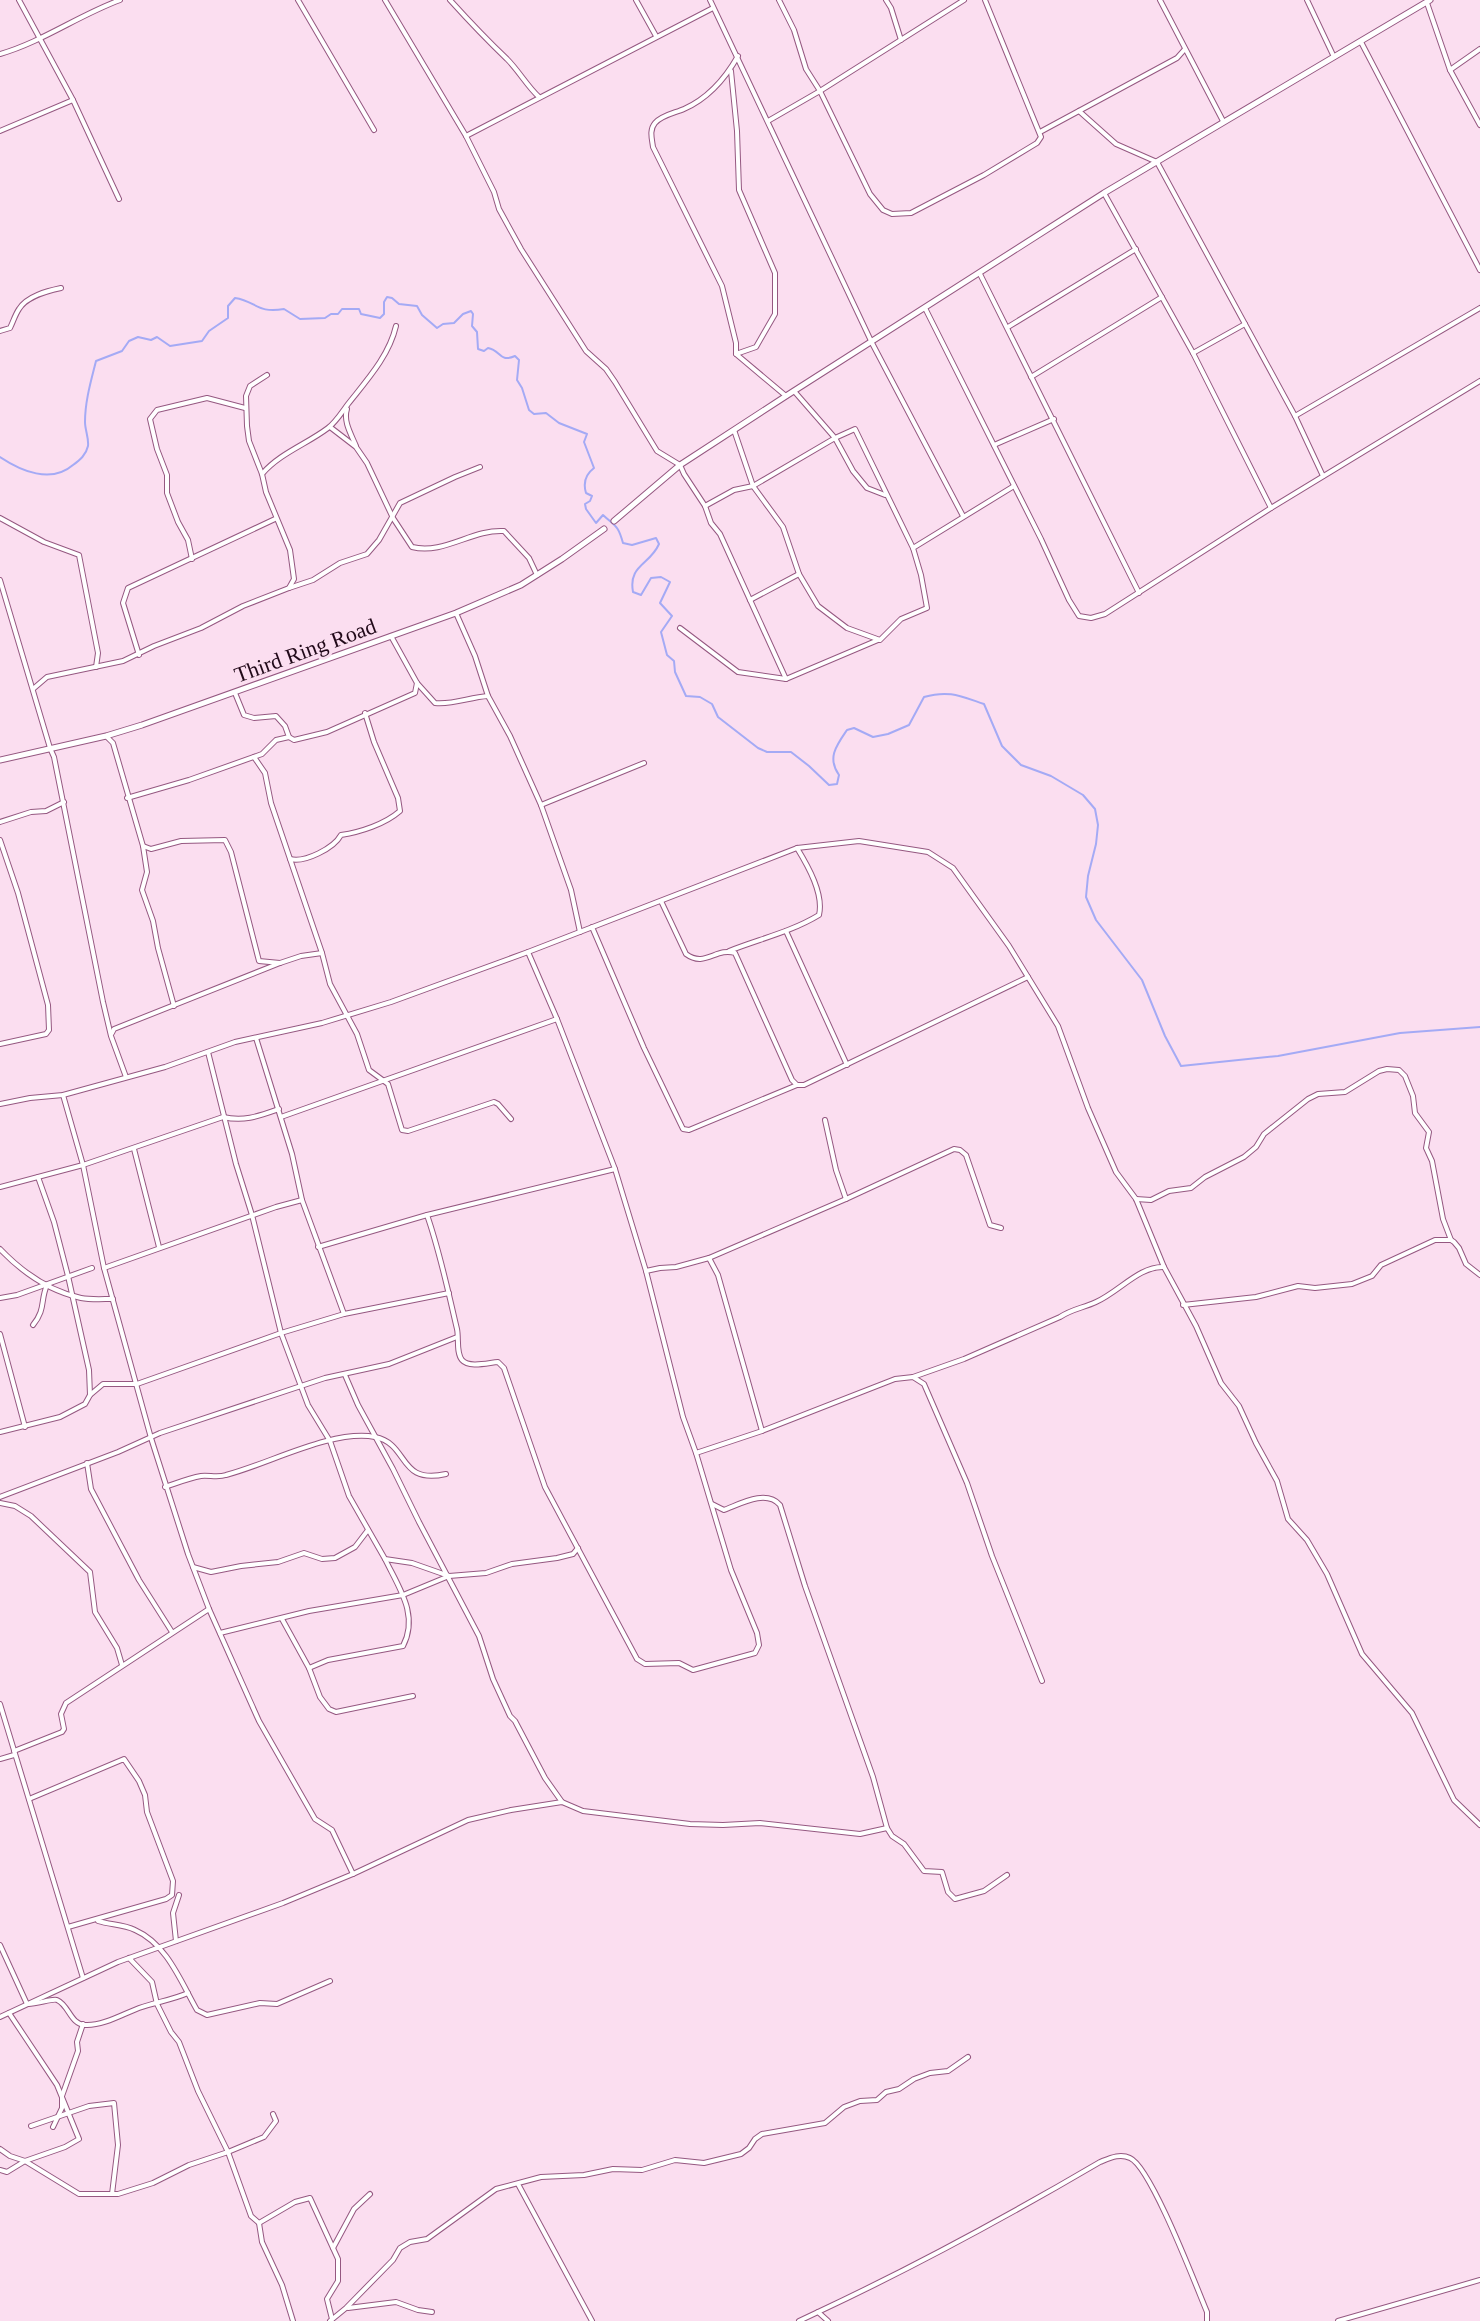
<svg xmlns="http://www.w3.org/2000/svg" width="1480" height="2321" font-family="Georgia,serif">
	<rect width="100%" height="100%" fill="#fbdef0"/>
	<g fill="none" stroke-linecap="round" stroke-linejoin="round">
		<path stroke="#a4aaf5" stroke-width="2" d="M0 457C21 471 51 484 73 465 80 460 86 455 88 446 89 438 85 430 85 422 85 401 91 381 96 361L122 351 129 341 138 337 151 340 157 337 170 346 202 341 209 331 228 318V306L235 298C256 301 257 314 284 309L300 319 325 318 331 314H338L342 309H359L361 314 380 318 384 314V302L387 297 392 298 399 304 417 306 422 315 437 328 443 324 454 323 463 314 471 311 473 314 472 326 477 332 478 349 484 351 488 348C501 350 499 363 515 356L519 360 517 380 522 388 529 410 534 414 546 413 559 423 587 434 584 442 594 468C586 474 583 483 586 493L592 496 590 501 585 504 586 509 596 523 603 515C616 527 618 525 623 543L632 545 656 538 659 544C650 565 628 565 633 592L641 595 651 578 661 577 670 582 660 603 672 616 661 632 667 655 674 661 675 672 686 696 700 697 712 704 718 717 758 748 767 752H791L809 766 829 785 837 784 839 775C827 758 836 746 847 730L854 728 873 737 888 734 909 725 924 697C949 690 960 696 984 704L1002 746 1021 765 1051 776 1083 795 1095 809 1098 825 1096 844 1088 876 1086 897 1096 920 1142 980 1165 1036 1181 1066 1278 1056 1400 1033 1480 1027"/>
		<defs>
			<g id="minor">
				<path d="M19 0 73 100 119 199"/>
				<path d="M298 0 374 130"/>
				<path d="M385 0 466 136 713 8"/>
				<path d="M450 0C469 21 487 40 507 59 519 71 527 86 539 97"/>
				<path d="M636 0 656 36"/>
				<path d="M710 0 872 343 963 516"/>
				<path d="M779 0 794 30 806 69 820 91 870 194 883 210 892 214 911 213 984 175 1037 143 1041 137 985 0"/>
				<path d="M886 0 891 8 901 40"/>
				<path d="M1160 0 1223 121"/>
				<path d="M1307 0 1334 57"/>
				<path d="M1427 3 1450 70 1480 125"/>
				<path d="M1361 42 1480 270"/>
				<path d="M0 54C42 42 79 15 120 0"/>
				<path d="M738 56C725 79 709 98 684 109 675 113 662 115 655 123 649 130 652 139 653 147L722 286 736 343V354L786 396"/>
				<path d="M1450 70 1480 49"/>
				<path d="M731 71 737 131 739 190 775 273V314L756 347 736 354"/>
				<path d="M1079 111 1116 144 1157 162 1295 416 1323 476"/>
				<path d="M768 121 820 91 964 0"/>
				<path d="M0 131 73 100"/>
				<path d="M1040 132 1177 58 1185 49"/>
				<path d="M466 136 494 192 499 209 521 249 586 351 606 369 615 382 657 451 680 465 684 474 705 506 711 523 720 534 786 679"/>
				<path d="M1104 193 1193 353 1271 508"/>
				<path d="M980 274C1033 380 1086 486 1139 593"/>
				<path d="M925 308 1041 539 1069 600 1079 616 1091 618 1105 614 1271 508 1480 381"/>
				<path d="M1008 327 1136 249"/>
				<path d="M0 331 10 328C13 322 15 315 19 309 27 296 47 291 61 288"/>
				<path d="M1193 353 1245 324"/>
				<path d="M1031 377 1162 297"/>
				<path d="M794 391 835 438 855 429 913 548"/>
				<path d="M347 409C343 421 351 434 356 446"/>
				<path d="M1295 416 1480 308"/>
				<path d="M330 427 356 447 367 463 393 518 412 547C444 555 472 529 504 531L529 558 537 575"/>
				<path d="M734 430 753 486 783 527 799 574 818 606 847 628 880 640 901 619 927 608 921 575 913 548 1014 486"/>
				<path d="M994 445 1054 419"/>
				<path d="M262 474C280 453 307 444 328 428 336 422 342 412 348 404 367 380 389 356 396 326"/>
				<path d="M705 506 734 490 753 486 835 438 853 471 867 488 885 495"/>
				<path d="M0 518 44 542 79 555 98 653 96 667"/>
				<path d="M192 559 188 540 178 522 167 493V475L157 449 150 419 157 410 207 398 245 408"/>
				<path d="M0 580 50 748 54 757 103 1002 111 1036 126 1077"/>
				<path d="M289 588 313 580 340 563 367 554 379 540 400 503 455 477 480 467"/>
				<path d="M750 600 799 574"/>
				<path d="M456 613 475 656 488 696 510 736 541 805 571 890 580 932"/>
				<path d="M680 628 738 672 786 679 878 640"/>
				<path d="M391 636 417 683 435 703C453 705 470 697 488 696"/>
				<path d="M139 655 123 603 128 588 275 519"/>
				<path d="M33 689 47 677 123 661 154 646 201 628 243 606 289 588 294 579 290 550 266 492 262 474 249 441 247 426 246 396 250 386 267 375"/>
				<path d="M235 693 244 715 254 718 276 716 285 726 289 737 294 740 327 732 415 693 417 683"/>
				<path d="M106 736 113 743 143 846 147 872 142 890 153 921 158 948 174 1006"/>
				<path d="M254 757 265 773 271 803 322 953 330 984 357 1034 369 1070 388 1084 402 1130 408 1131 494 1102 498 1104 511 1119"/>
				<path d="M127 798 189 780 262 754 276 740 289 737"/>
				<path d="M541 805 644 763"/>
				<path d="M0 822 31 812 46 811 64 802"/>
				<path d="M0 840 18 893 48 1005 49 1030 46 1034 0 1044"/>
				<path d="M143 846 151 849 181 841 225 840 231 852 259 961 280 963"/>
				<path d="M290 859C305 863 334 848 341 835 361 832 385 824 400 811L398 798 374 742 365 713"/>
				<path d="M661 901 686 954C705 968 716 947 735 953L792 1080 797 1085H804L1028 977"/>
				<path d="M592 927 644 1048 683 1129 689 1130 797 1085"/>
				<path d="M786 931 847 1065"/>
				<path d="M729 951C759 939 791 932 819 915 824 894 808 866 797 848"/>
				<path d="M528 952 557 1019 615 1169 646 1271 683 1417 696 1453 762 1431 895 1379 913 1377 924 1384 967 1483 992 1556 1042 1681"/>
				<path d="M112 1033 114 1029 280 963 301 956 322 953"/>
				<path d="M256 1038 292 1154 302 1200 344 1314"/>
				<path d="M208 1052 236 1164 252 1215 281 1333 308 1405 330 1441 349 1496 385 1559 412 1563 449 1576"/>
				<path d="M63 1095 83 1165 104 1268 151 1438 188 1554 209 1609 259 1721 315 1819 332 1830 353 1874"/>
				<path d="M0 1104 30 1098 63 1095 165 1067 235 1042 322 1023 391 1002 528 952 797 848 859 841 928 852 953 868 1009 946 1058 1026 1088 1108 1116 1172 1136 1199 1164 1267 1196 1326 1221 1383 1239 1406 1256 1443 1277 1481 1288 1519 1307 1540 1327 1574 1362 1654 1412 1713 1454 1800 1480 1825"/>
				<path d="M281 1117 557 1019"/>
				<path d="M825 1120 836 1170 846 1199"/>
				<path d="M134 1149 159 1247"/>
				<path d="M0 1187 83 1165 223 1117C244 1122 259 1116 279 1109"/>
				<path d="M1136 1199 1151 1200 1169 1191 1191 1188 1205 1177 1244 1157 1256 1147 1264 1134 1308 1099 1318 1094 1345 1092 1379 1071 1387 1069 1399 1070 1405 1076 1413 1096 1415 1113 1429 1132 1426 1148 1432 1161 1443 1219 1451 1240"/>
				<path d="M427 1215C440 1252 448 1291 457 1329 459 1338 456 1353 462 1360 469 1368 487 1363 498 1362L504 1368 545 1487 637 1659 645 1664 679 1663 693 1670 755 1653 759 1645 757 1633 731 1570 696 1453"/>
				<path d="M318 1247 427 1215 615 1169"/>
				<path d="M0 1249C22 1272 49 1291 81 1298 91 1300 103 1299 113 1299"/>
				<path d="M709 1258 718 1275 762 1431"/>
				<path d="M104 1268 276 1207 302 1200"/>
				<path d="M646 1271 660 1268 676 1267 709 1258 846 1199 954 1149 960 1150 966 1155 990 1225 1001 1228"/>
				<path d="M0 1298 17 1295 92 1268"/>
				<path d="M1183 1305 1256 1297 1298 1286 1315 1288 1352 1284 1372 1276 1381 1265 1435 1240H1451L1454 1242 1459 1248 1466 1264 1480 1275"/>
				<path d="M33 1325C46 1309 40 1301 47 1285"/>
				<path d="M0 1334 25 1427"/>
				<path d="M345 1375 358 1405 393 1469 419 1522 479 1636 493 1679 510 1716 515 1721 545 1778 562 1802"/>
				<path d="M913 1377 964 1359 1060 1317C1072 1309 1083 1308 1096 1302 1119 1292 1139 1266 1164 1267"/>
				<path d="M90 1395 103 1384H137L281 1333 344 1314 449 1293"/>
				<path d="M0 1432 60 1417 85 1404 90 1395 89 1370 68 1276 54 1222 38 1177"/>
				<path d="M87 1463 91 1489 139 1580 172 1632"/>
				<path d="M165 1487C177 1483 189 1478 201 1476 209 1475 218 1478 226 1475 269 1464 332 1429 375 1437 410 1444 397 1485 446 1474"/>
				<path d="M0 1497 118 1452 160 1433 325 1378 389 1364 457 1337"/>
				<path d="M0 1503 15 1506 31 1516 90 1572 95 1612 117 1648 122 1665"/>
				<path d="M712 1504 724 1510C740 1504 766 1489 780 1505L805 1586 873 1777 887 1828 892 1836 904 1844 924 1871 942 1872 948 1892 955 1899 984 1891 1007 1875"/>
				<path d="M193 1567 211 1572 241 1566 278 1562 304 1553 322 1559 335 1558 355 1547 368 1530"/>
				<path d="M282 1619 309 1668 320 1697 329 1709 336 1712 413 1696"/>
				<path d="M220 1633 309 1611 403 1595 449 1576 486 1573 512 1564 557 1558 573 1554 578 1548"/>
				<path d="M309 1668 328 1660 403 1646C419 1615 399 1588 385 1559"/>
				<path d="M0 1704 83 1978"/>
				<path d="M14 1751 62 1732 64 1729 61 1714 66 1703 209 1609"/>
				<path d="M0 1759 14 1755"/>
				<path d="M29 1799 124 1759 139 1781 145 1795 147 1812 173 1881 172 1895 166 1899 68 1927"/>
				<path d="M98 1921C110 1925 123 1924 135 1930 167 1944 181 1982 197 2010L207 2015 260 2003 277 2004 330 1981"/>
				<path d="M176 1941 173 1913 179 1895"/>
				<path d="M0 1945 27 2004C35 2005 53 1998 57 2000 69 2005 70 2024 85 2025 103 2026 123 2014 139 2008 156 2002 172 2000 188 1993"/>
				<path d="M129 1958 152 1982 157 2004 171 2032 179 2042 198 2091 228 2152 251 2216 259 2223 295 2202 310 2198 338 2259V2281L327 2299 332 2319"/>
				<path d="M0 2017 118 1962 283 1903 353 1874 468 1820 511 1810 562 1802 583 1811 690 1824 723 1825 760 1823 860 1834 887 1828"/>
				<path d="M31 2126 89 2106 114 2103 118 2145 112 2194"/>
				<path d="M53 2127 62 2108V2096L78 2051 77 2042 83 2024"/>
				<path d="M0 2149 10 2156 25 2161 79 2194H118L153 2183 189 2165 228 2152 264 2137 276 2121 273 2114"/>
				<path d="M0 2170 7 2172 25 2161 65 2147 79 2139 57 2085 9 2013"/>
				<path d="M518 2184 592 2321"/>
				<path d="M259 2223 262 2242 282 2285 293 2321"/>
				<path d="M333 2248 354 2209 370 2194"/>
				<path d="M348 2308 396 2302 418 2310 432 2312"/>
				<path d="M818 2312C914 2267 1008 2216 1100 2162 1110 2158 1120 2153 1130 2158 1151 2167 1196 2286 1207 2312V2321"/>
				<path d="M330 2321 346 2308 393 2260 400 2248 410 2242 427 2239 496 2189 541 2177 584 2175 613 2169 642 2170 675 2160 704 2163 741 2154 749 2148 755 2139 762 2134 825 2123 844 2107 860 2101 877 2100 886 2092 899 2089 914 2079 930 2073 948 2071 968 2057"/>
				<path d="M799 2321 818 2312 828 2321"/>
				<path d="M1338 2321 1480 2280"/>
			</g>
			<g id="tertiary">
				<path d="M614 521 680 465 786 396 1104 193 1430 0"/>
				<path d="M0 760 106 736 142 725 456 613 521 585 562 559 604 529"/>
			</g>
		</defs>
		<use href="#minor" stroke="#955881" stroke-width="6"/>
		<use href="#tertiary" stroke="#955881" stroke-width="7"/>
		<use href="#minor" stroke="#fff" stroke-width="4"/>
		<use href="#tertiary" stroke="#fff" stroke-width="5"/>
	</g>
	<g text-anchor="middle" stroke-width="6" stroke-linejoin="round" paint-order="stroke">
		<g font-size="22" fill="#210919" stroke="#fbdef0">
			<text transform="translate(305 650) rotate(-20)" y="8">Third Ring Road</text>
		</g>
	</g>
</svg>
